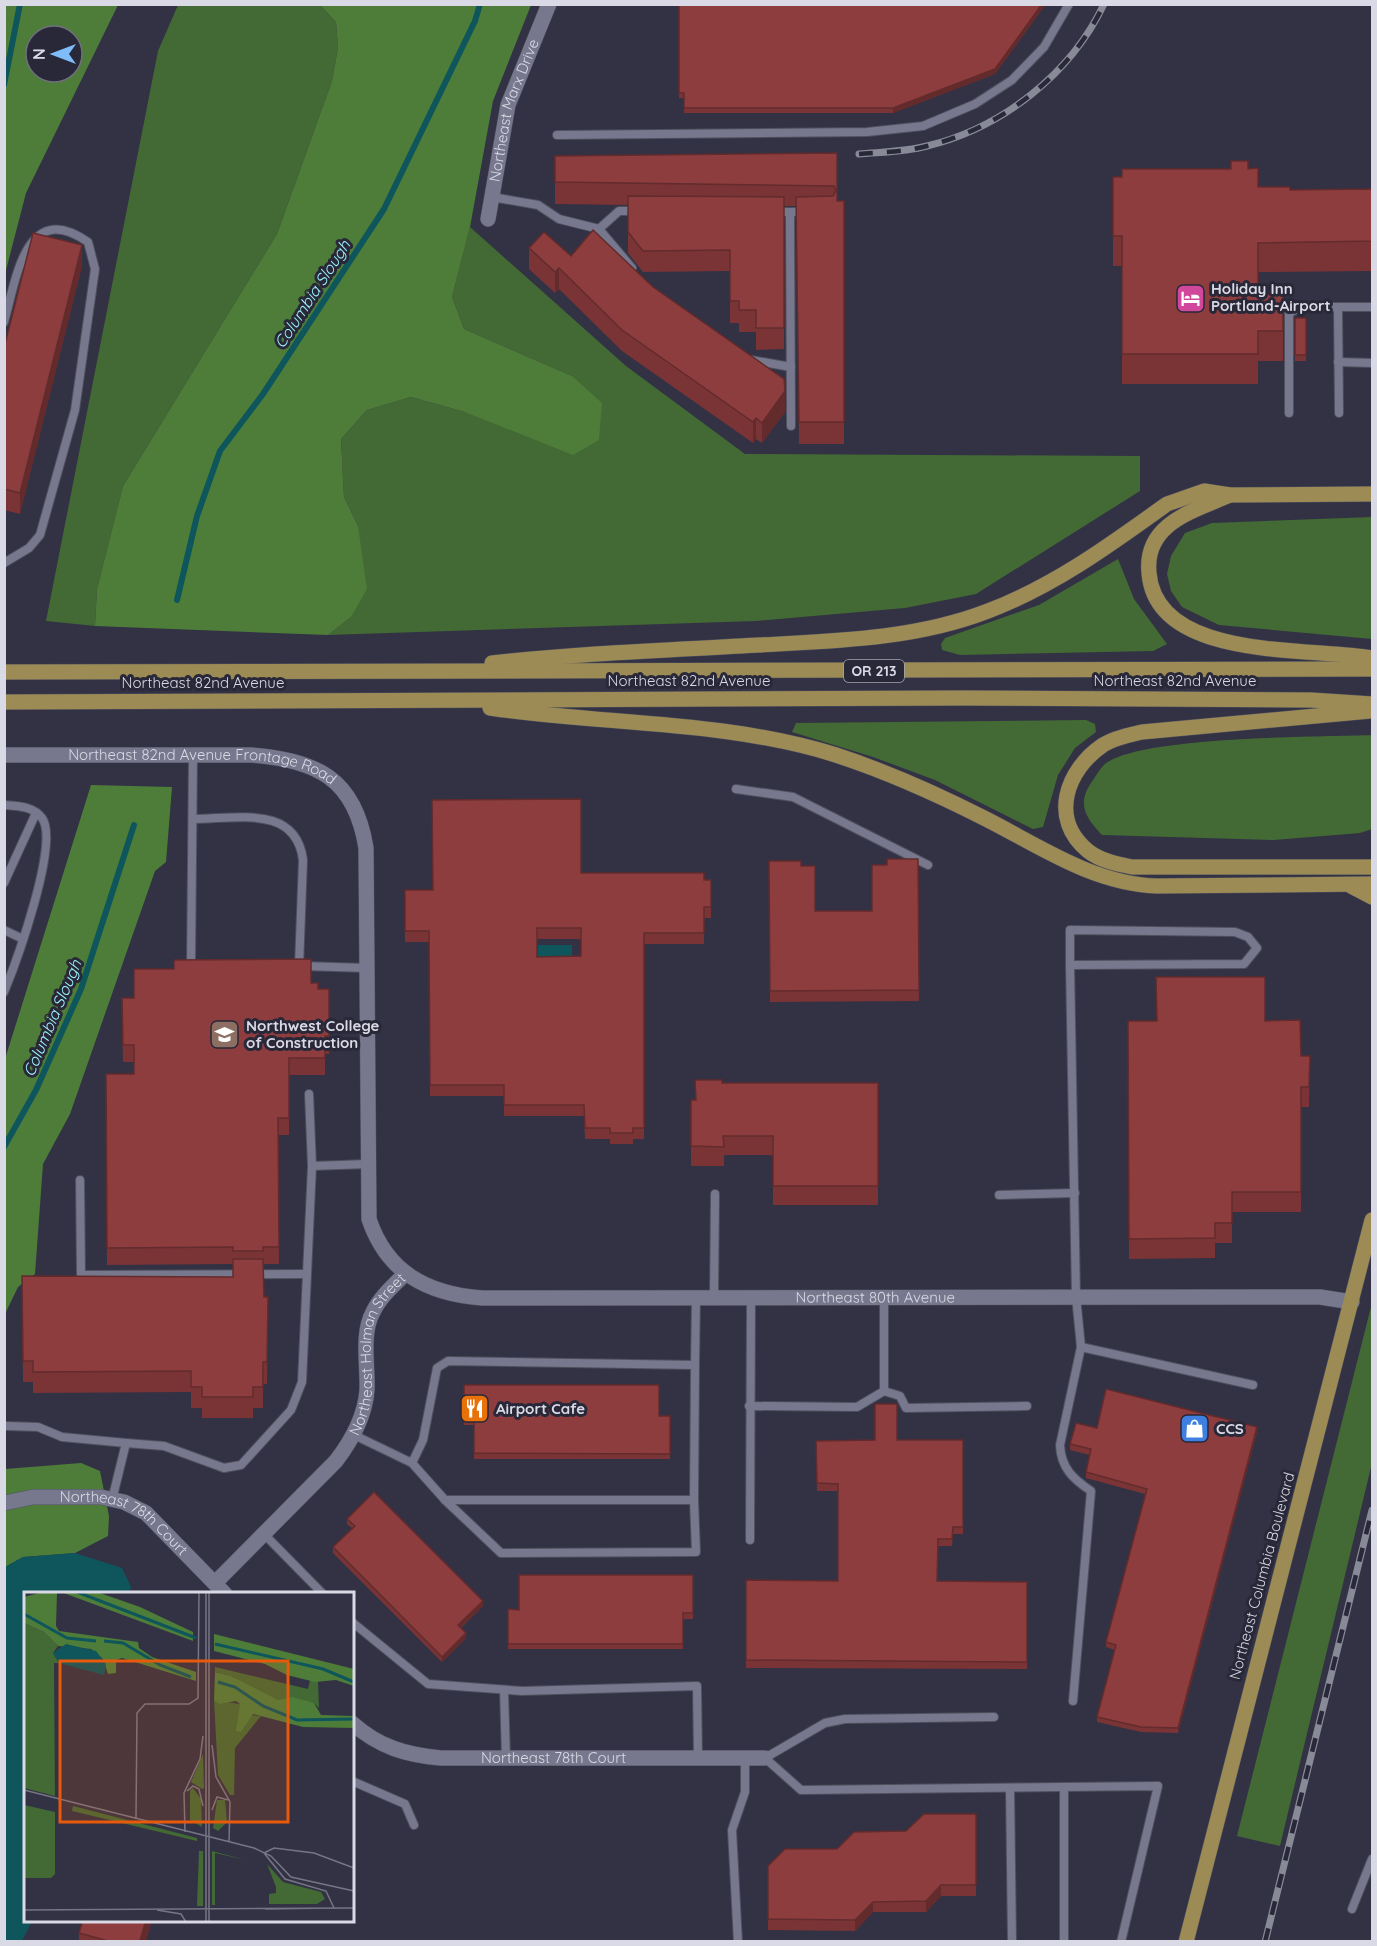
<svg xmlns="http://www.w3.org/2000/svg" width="1377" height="1946" font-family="Quicksand,sans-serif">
	<rect width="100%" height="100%" fill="#323244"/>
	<g fill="#436934">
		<path d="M178 5H320L336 22 338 48 332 81 277 234 123 486 97 589 95 626 46 621 158 51Z"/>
		<path d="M470 227 626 366 745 454 1140 456V491L976 594 905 608 756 621 328 635 351 617 358 526 344 497 341 439 367 410 411 397 465 412 572 376 464 329 452 297Z"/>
		<path d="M1372 517V639L1219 625 1182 607 1171 591 1167 574 1171 556 1185 533 1212 523Z"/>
		<path d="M1118 559 1134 599 1167 644 1153 651 960 655 942 650 941 644 945 638 1039 605Z"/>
		<path d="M1086 720 1095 724 1096 732 1075 748 1058 775 1043 827 1033 829 935 780 873 757 792 732 796 723Z"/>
		<path d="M1372 735V829L1360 833 1274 840 1102 835C1087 819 1076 805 1091 783 1095 778 1099 769 1105 764 1140 736 1320 737 1372 735Z"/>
		<path d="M1372 1303V1463L1280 1846 1237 1836Z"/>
	</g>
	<g fill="#4e7d3a" fill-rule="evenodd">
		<path d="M5 4 118 5 26 193 5 274ZM36 36H72V72H36Z"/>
		<path d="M320 5H531L493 101 470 227 452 297 464 329 572 376 602 403 599 440 573 455 465 412 411 397 367 410 341 439 344 497 358 526 367 589 351 617 328 635 95 626 97 589 123 486 277 234 332 81 338 48 336 22Z"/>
		<path d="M91 785 172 787 166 862 155 871 70 1114 43 1164 35 1274 18 1287 5 1314V1059Z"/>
		<path d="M81 1463 100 1471 109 1516 108 1536 75 1553 23 1557 5 1567V1469Z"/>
	</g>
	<g fill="#0e565c">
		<rect x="538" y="945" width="34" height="17"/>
		<path d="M75 1553 122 1568 131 1587 129 1593 26 1594V1920L32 1921 22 1941H5V1567L23 1557Z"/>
	</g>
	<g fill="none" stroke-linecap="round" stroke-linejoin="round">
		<g stroke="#0e565c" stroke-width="6">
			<path d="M4 85 20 4"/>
			<path d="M177 600 197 516 220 451 263 394 384 209 475 21 480 4"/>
			<path d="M4 1147 36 1090 81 989 134 825"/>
		</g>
		<defs>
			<g id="service">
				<path d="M557 135 867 132 923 126 975 104 1012 80 1044 47 1069 4"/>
				<path d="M492 197 538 205 559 219 599 229 632 268"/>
				<path d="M773 212H805"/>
				<path d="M790 212 791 426"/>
				<path d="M599 229 619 211H637"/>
				<path d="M1338 307 1339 413"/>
				<path d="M4 322C16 281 25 198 88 242L95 269 75 410 40 535 29 548 4 563"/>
				<path d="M751 360 791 367"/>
				<path d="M1338 362 1372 363"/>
				<path d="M1289 413V313L1302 307H1372"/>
				<path d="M193 755 191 965H196"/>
				<path d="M736 789 793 797 928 865"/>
				<path d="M4 805C18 806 33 806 42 818 60 842 16 963 4 992"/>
				<path d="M193 819C236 819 296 804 303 860L299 966"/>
				<path d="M4 883 36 813"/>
				<path d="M4 930 23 939"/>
				<path d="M1070 965V930L1235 932 1248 937 1257 948 1244 964 1070 965 1076 1297 1081 1347 1253 1385"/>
				<path d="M302 966 367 968"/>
				<path d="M309 1094 312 1166 368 1164"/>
				<path d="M80 1180 81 1275 306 1274"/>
				<path d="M999 1195 1075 1193"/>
				<path d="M714 1296 715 1194"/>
				<path d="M695 1365 696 1297"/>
				<path d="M884 1391V1297"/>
				<path d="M749 1406 857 1407 884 1391 900 1396 906 1408 1027 1406"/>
				<path d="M6 1426 38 1427 62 1437 126 1443 112 1500"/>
				<path d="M354 1435 412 1463 423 1440 437 1368 448 1361 695 1365 694 1500H445L412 1463"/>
				<path d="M126 1443 164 1446 224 1468 241 1465 291 1410 302 1382 312 1166"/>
				<path d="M445 1500 501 1553 696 1552 694 1500"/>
				<path d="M264 1534 323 1594"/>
				<path d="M750 1540 751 1297"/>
				<path d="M352 1622 428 1684 522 1691 697 1686 698 1758"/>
				<path d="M504 1690 506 1758"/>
				<path d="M1073 1701 1091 1491C1073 1479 1061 1468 1060 1445L1081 1347"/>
				<path d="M994 1717 845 1719 825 1723 765 1758 801 1790 1158 1786 1121 1942"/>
				<path d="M352 1781 405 1804 414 1825"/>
				<path d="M1010 1788 1012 1942"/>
				<path d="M1352 1909 1372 1859"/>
				<path d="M738 1942 732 1830 745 1792V1758"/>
				<path d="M1064 1942V1787"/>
			</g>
			<g id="minor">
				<path id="s1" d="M488 219 508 105 549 4"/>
				<path id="s2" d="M4 1503 33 1497H101L124 1502 146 1513 225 1594"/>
				<path id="s3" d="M215 1583 336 1461C352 1440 365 1417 367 1390 368 1365 361 1334 373 1312 380 1297 394 1285 406 1273"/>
				<path id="s4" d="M352 1723C379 1747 406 1755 441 1758H765"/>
			</g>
			<g id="tertiary">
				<path id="s5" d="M4 755H252C316 760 355 778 366 848L369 1219C387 1273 428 1294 482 1298L1320 1297 1352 1302"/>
			</g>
			<g id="primary">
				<path d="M1230 495C1194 511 1144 523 1149 573 1156 661 1309 647 1372 658"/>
				<path d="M492 663C581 653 670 650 759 645 836 641 916 639 988 611 1054 586 1110 545 1167 504L1204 491 1230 495 1372 494"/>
				<path d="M4 672 1372 669"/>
				<path d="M4 702 963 698 1311 700 1372 704"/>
				<path d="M490 708C605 725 724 720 836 755 888 772 937 794 986 819 1041 847 1094 884 1157 886L1372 884"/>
				<path d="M1370 711 1142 732C1129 735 1114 738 1103 745 1066 770 1049 819 1088 851 1101 861 1117 864 1132 867H1372"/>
				<path d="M1351 886 1372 897"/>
				<path d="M1186 1942 1372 1220"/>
			</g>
		</defs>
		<use href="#service" stroke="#4f505e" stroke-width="10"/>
		<use href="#minor" stroke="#4f505e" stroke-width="16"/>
		<use href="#tertiary" stroke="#4f505e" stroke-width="16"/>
		<use href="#primary" stroke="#4f505e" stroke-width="16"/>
		<use href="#service" stroke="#77788d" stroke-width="8"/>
		<use href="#minor" stroke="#77788d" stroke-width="15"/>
		<use href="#tertiary" stroke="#77788d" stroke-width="15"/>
		<use href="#primary" stroke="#9c8b55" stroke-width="15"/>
		<defs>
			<g id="rail">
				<path d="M859 154C881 152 905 152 927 146 1002 128 1071 74 1104 4"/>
				<path d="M1265 1942 1372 1510"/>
			</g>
		</defs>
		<use href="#rail" stroke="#898a98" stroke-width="7"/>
		<use href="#rail" stroke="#282839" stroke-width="4.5" stroke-dasharray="14" stroke-linecap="butt"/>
	</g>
	<g fill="#7a3436" fill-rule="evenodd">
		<path d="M679 4H1046L995 74 893 113H684V98H679Z"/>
		<path d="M837 153V201H844V444H799L796 206H784V349L756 350V332H739V323H730V271L643 272 628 253V205L555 204V156Z"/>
		<path d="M1248 169 1258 187 1290 190 1372 189V271L1258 272V294H1283V361H1258V384H1122V266H1113V177Z"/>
		<path d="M529 248 571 256 653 287 785 412 762 443 756 439 753 443 622 351 559 289 555 293 529 269Z"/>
		<path d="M82 266 20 514 4 510V348Z"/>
		<rect x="1295" y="318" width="11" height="43"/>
		<path d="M918 859 919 1001 770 1002 769 861 801 866 815 911H872L887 865Z"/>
		<path d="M581 873 711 880V918H704V944H644V1139H633V1144H610V1139H585L584 1116H504V1096H430L429 942H405V890H433ZM537 939H581V956L537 957Z"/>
		<path d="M311 983 318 989H329V1054H325V1075H289V1135H278L279 1264H263L264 1297H268L267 1384H263V1408H253V1418H202V1408H191V1392L33 1393V1382H23L22 1276 233 1277V1264L107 1265 106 1074H134V1062H123L122 1016 134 998Z"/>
		<path d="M1128 1021H1265L1301 1056H1310L1309 1107H1301V1212H1232V1243H1215V1258L1129 1259Z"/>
		<path d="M695 1080 722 1083H878V1205H773V1155H724V1166H691V1100H695Z"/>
		<path d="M464 1385 659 1416H670V1459H474V1425H464Z"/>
		<path d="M1097 1428 1257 1432 1178 1733 1141 1732 1097 1722V1717L1115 1650 1106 1647V1642L1145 1494 1086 1478V1472L1090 1455 1070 1450V1444Z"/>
		<path d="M963 1440V1534H953L952 1546H938L937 1581 1027 1582V1669L746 1668V1580L838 1581V1491H817L816 1441Z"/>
		<path d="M347 1519 483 1606 461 1628 466 1638 442 1662 333 1553V1547L352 1528 347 1524Z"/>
		<path d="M693 1575V1619H683V1649H508V1609L519 1610Z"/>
		<path d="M976 1814V1896H941L926 1912H873L855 1931 768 1930V1866Z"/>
		<path d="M83 1920H152L146 1941H79V1933Z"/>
	</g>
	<g fill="#632b2c">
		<path d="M1042 4H1046L995 74 893 113V108Z"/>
		<path d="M82 245V266L20 514V493Z"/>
		<path d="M559 268V289L555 293V272Z"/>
		<path d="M785 391V412L762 443V423Z"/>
		<path d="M756 418V439L753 443V422Z"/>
		<path d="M1257 1427V1432L1178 1733V1728Z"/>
		<path d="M483 1601V1606L458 1630V1625Z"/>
		<path d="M466 1633V1638L442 1662V1657Z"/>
		<path d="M941 1885V1896L926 1912V1901Z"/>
		<path d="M873 1902V1912L855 1931V1920Z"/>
		<path d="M146 1920H152L146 1941H140Z"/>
	</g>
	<g fill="#8e3d3f" stroke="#632b2c" stroke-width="1.5" fill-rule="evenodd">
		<path d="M679 4H1042L995 69 893 108H684V93H679Z"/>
		<path d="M837 153V201H844V422H799L796 197 833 196 836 191 834 186 555 182V156Z"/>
		<path d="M1231 161H1248V169L1258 168V187H1290V190L1372 189V241L1258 243V294H1283V331H1258V354H1122V236H1113V177H1122V169H1231Z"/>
		<path d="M628 196 784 197V328H756V310H739V301H730V250L643 251 628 232Z"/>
		<path d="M593 230 653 287 784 379 785 391 762 423 756 418 753 422 622 330 559 268 555 272 529 248 544 232 571 256Z"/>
		<path d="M33 233 82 245 20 493 4 489V348Z"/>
		<rect x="1295" y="318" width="11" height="37"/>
		<path d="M581 799V873H704V880H711V907H704V933H644V1128H633V1133H610V1128H585L584 1105H504V1085H430L429 931H405V890H433L432 800ZM537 928H581V956L537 957Z"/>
		<path d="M887 859H918L919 990 770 991 769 861H801V866H815V911H872V865H887Z"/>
		<path d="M311 959V983H318V989H329V1036H325V1058H289V1118H278L279 1247H263V1251H233V1247L107 1248 106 1074H134V1045H123L122 998H134V969H174V960Z"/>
		<path d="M1156 977H1265V1021L1300 1020 1301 1056H1310L1309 1087H1301V1192H1232V1223H1215V1238L1129 1239 1128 1021H1157Z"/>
		<path d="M695 1080H722V1083H878V1186H773V1136H723L724 1147 691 1146V1100H696Z"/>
		<path d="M233 1259H263L264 1297H268L267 1362H263V1387H253V1397H202V1387H191V1371L33 1372V1361H23L22 1276 233 1277Z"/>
		<path d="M464 1385H659V1416H670V1454L474 1453V1419H464Z"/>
		<path d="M1106 1389 1257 1427 1178 1728 1141 1727 1097 1717 1116 1645 1106 1642 1147 1489 1086 1472 1091 1449 1070 1444 1076 1423 1097 1428Z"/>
		<path d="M875 1404H897V1440H963V1527H953L952 1539H938L937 1581 1027 1582V1662L746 1660V1580L838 1581V1484L817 1483 816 1441 875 1440Z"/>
		<path d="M374 1492 483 1601 458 1625 466 1633 442 1657 333 1547 355 1526 347 1519Z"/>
		<path d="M519 1575H693V1613H683V1644H508V1609L519 1610Z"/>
		<path d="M924 1814H976V1885H941L926 1901 873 1902 855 1920 768 1919V1866L785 1849H837L854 1832 906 1831Z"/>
		<path d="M83 1920H146L140 1941H108L79 1933Z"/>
	</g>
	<defs>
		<symbol id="hotel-square" viewBox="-11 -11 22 22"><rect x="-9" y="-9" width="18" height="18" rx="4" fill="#d1479c" stroke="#282839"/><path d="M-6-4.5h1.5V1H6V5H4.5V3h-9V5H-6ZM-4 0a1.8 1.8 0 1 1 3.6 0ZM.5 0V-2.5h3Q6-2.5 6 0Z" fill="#fff"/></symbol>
		<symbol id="university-square" viewBox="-11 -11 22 22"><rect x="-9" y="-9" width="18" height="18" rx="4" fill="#8d6e63" stroke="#282839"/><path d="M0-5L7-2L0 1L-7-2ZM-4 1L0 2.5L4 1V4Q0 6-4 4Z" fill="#fff"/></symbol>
		<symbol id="restaurant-square" viewBox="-11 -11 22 22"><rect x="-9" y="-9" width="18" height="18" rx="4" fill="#e8710a" stroke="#282839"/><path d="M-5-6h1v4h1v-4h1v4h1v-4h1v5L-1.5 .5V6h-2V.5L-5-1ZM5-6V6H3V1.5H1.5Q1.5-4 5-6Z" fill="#fff"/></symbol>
		<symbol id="shop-square" viewBox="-11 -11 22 22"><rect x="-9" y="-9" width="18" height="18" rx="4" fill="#3f7fe0" stroke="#282839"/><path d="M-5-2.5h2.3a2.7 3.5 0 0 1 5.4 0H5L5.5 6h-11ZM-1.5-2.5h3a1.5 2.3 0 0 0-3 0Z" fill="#fff"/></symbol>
	</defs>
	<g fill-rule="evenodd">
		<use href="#hotel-square" x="1174" y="282" width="33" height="33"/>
		<use href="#university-square" x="208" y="1018" width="33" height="33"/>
		<use href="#restaurant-square" x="458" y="1392" width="33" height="33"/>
		<use href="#shop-square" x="1178" y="1412" width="33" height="33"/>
	</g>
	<g text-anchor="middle" stroke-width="6" stroke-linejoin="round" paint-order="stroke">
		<rect fill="#282839" stroke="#a4a5b1" stroke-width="1.5" x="844" y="660" width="60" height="22" rx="4.5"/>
		<g font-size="14" font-weight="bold" fill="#d9dae5">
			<text x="874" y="676">OR 213</text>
		</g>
		<g font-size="15" fill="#d9dae5" stroke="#282839">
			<text dy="5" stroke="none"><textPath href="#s1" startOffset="112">Northeast Marx Drive</textPath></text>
			<text x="689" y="686">Northeast 82nd Avenue</text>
			<text x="1175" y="686">Northeast 82nd Avenue</text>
			<text x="203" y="688">Northeast 82nd Avenue</text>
			<text dy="5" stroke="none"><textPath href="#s5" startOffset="200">Northeast 82nd Avenue Frontage Road</textPath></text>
			<text dy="5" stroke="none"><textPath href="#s5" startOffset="1323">Northeast 80th Avenue</textPath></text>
			<text dy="5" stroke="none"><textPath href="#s3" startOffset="290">Northeast Holman Street</textPath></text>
			<text dy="5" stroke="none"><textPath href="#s2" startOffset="129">Northeast 78th Court</textPath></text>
			<text transform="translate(1262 1576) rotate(-75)" y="5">Northeast Columbia Boulevard</text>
			<text dy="5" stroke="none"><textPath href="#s4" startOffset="210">Northeast 78th Court</textPath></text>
		</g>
		<g font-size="15" font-weight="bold" fill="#d9dae5" stroke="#282839" text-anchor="start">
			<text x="1211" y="294">Holiday Inn<tspan x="1211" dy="17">Portland-Airport</tspan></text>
			<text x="246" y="1031">Northwest College<tspan x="246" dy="17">of Construction</tspan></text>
			<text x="496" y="1414">Airport Cafe</text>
			<text x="1216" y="1434">CCS</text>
		</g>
		<g font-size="16" font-style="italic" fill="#9df4fc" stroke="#282839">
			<text transform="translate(312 294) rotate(-57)" y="6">Columbia Slough</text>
			<text transform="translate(52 1018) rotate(-67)" y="6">Columbia Slough</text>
		</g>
	</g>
	<g transform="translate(24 1592)">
		<rect width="330" height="330" fill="#323244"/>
		<path d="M0 31 20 40 34 54 29 61 35 71H30L31 204 0 196ZM191 75 284 97 286 88 294 89 295 116 290 111 254 108 236 102 207 84 191 80ZM190 108 216 112 220 136 225 123 237 124 211 156 210 203H206L194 183ZM179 162 180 196 178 197 167 190ZM169 196 177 207 178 235 166 228V198ZM193 208H201L203 230 194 239 189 236ZM0 213 31 220V282L27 286H0ZM49 214 173 246V249L48 219ZM175 259H179V314H173ZM188 259 222 268 191 261V313H188ZM243 272 259 290 297 300 301 307 293 312H245V302L252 301V295Z" fill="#436934"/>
		<path d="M19 0H33L32 34 35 39 114 50 115 56 128 65 172 80V89L98 66 92 68V81L84 82 79 67 67 57 34 54 20 40 0 31V5ZM37 0H73L116 15 169 40V49ZM190 42 330 77V94L312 88 291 90 263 83 241 72 190 59ZM191 80 207 84 254 108 268 105 290 111 297 123 330 124V136L279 135 229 122 217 140 212 139 216 112 212 109 195 112 190 108Z" fill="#4e7d3a"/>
		<path d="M42 52 72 59 82 72 80 83 35 71 29 61Z" fill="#0e565c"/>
		<path fill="none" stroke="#0e565c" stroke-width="3" d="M53 0 172 46M0 22 43 46 72 49M80 49 99 51 136 73 167 85M191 52 299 77 330 90M194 90 211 95 239 114 273 128 330 127"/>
		<path fill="none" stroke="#757584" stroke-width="1.5" d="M182 0V330M185 0V330M188 153 192 185 206 210 205 250M0 198 230 256 247 264 267 285 330 299M163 199 169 194 175 197 179 214M188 218 193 205 204 208M112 226 113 121 121 112H165L174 106 175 0M161 240 160 201 176 167 179 144M240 261 250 256 290 261 330 276M240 261 261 287 302 299 310 316M241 317 310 316M0 318 330 316M133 318 157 322 162 330"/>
		<path fill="#e8590c" fill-opacity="0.15" stroke="#e8590c" stroke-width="3" d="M36 69H264V230H36Z"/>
		<rect width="330" height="330" fill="none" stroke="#d9dae5" stroke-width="3"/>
	</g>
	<rect width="1377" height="1946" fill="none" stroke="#d9dae5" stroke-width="12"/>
	<g transform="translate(54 54) rotate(270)"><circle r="28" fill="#282839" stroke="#6f6f7e" stroke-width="1.5"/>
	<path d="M0-4.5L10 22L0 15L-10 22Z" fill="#7ebdf9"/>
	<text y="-9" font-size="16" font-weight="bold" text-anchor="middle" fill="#d9dae5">N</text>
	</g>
</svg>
